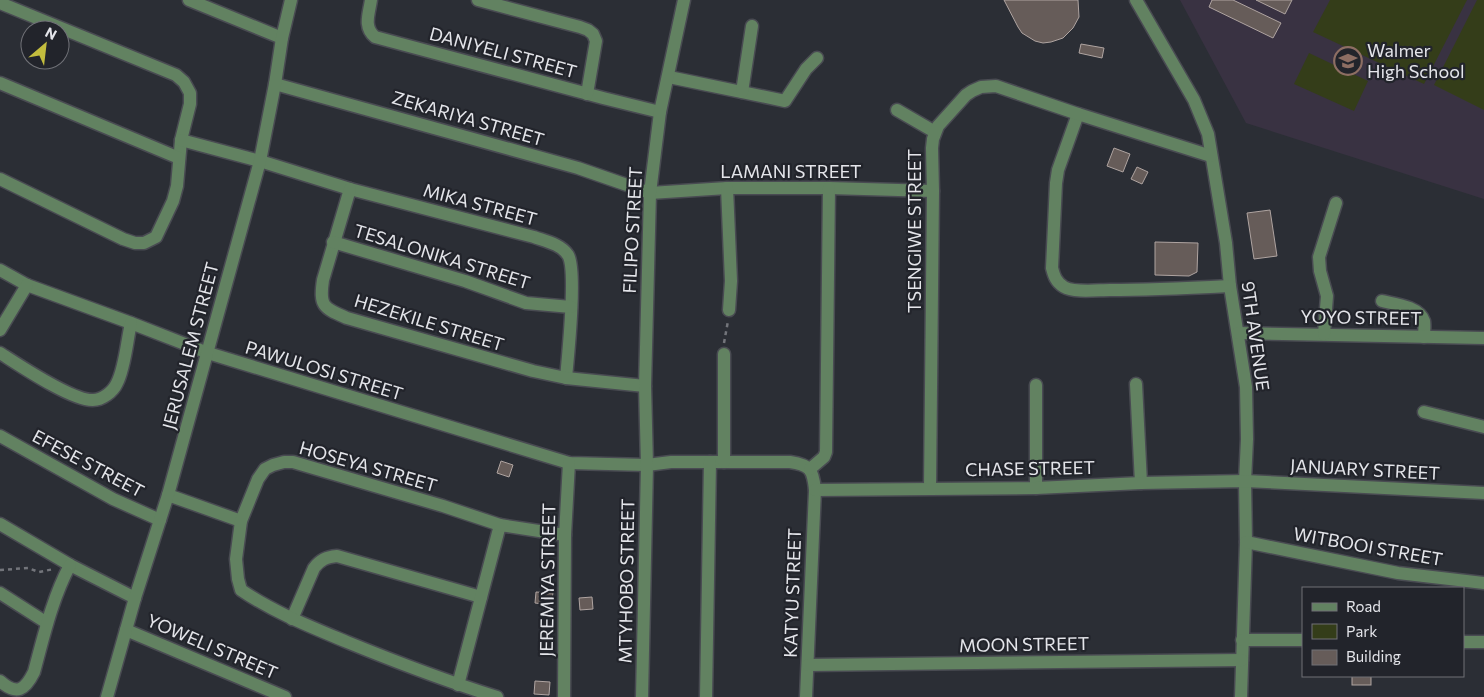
<svg xmlns="http://www.w3.org/2000/svg" width="1484" height="697" font-family="Commissioner,sans-serif">
	<rect width="100%" height="100%" fill="#2b2e35"/>
	<path fill="#393242" d="M1180 0H1484V199L1246 123Z"/>
	<g fill="#343d19">
		<path d="M1330 0H1467L1424 84 1313 32Z"/>
		<path d="M1477 0H1484V110L1434 85Z"/>
		<path d="M1309 53 1368 81 1354 111 1294 84Z"/>
	</g>
	<g fill="#665c59" stroke="#afa4a1">
		<path d="M1004 0H1078L1079 17 1073 28 1063 38 1051 42 1043 43 1035 41 1022 33 1018 27Z"/>
		<path d="M1212 0H1233L1281 23 1273 38 1209 7Z"/>
		<path d="M1256 0H1292L1285 14Z"/>
		<path d="M1081 44 1104 48 1102 58 1079 53Z"/>
		<path d="M1114 148 1130 154 1123 172 1107 166Z"/>
		<path d="M1137 167 1148 172 1142 184 1131 179Z"/>
		<path d="M1270 210 1277 256 1254 259 1247 213Z"/>
		<path d="M1155 242 1198 243 1197 272 1189 276 1155 275Z"/>
		<path d="M501 461 513 465 509 477 497 473Z"/>
		<path d="M536 592 553 593 551 605 535 603Z"/>
		<path d="M592 597 593 609 580 610 579 598Z"/>
		<rect x="1352" y="676" width="19" height="9"/>
		<path d="M535 681 550 682 549 695 534 694Z"/>
	</g>
	<g fill="none" stroke-linecap="round" stroke-linejoin="round">
		<defs>
			<g id="minor">
				<path d="M189 0 282 38"/>
				<path d="M371 0C369 14 363 27 375 37L603 98 660 112"/>
				<path d="M478 0 580 27 588 30 593 34 596 41 587 94"/>
				<path d="M1136 0 1194 100 1208 134 1226 243 1230 286 1246 387 1247 439 1245 481 1246 542 1241 697"/>
				<path d="M0 3 176 75 184 82 190 93V104L181 140 177 186 173 201 156 237 144 243H135L123 239 0 179"/>
				<path d="M669 77 785 101 806 69 817 58"/>
				<path d="M0 83 179 158"/>
				<path d="M275 84 578 168 650 193 727 188H829L933 191"/>
				<path d="M742 92 752 26"/>
				<path d="M897 110 935 132"/>
				<path d="M1078 114 1058 170 1056 183 1052 268C1054 276 1056 282 1064 287 1074 293 1098 290 1110 290 1150 290 1190 288 1230 286"/>
				<path d="M181 140 260 161 350 189 534 237C545 241 561 244 568 255 577 270 568 356 566 378"/>
				<path d="M727 188 731 281 729 310"/>
				<path d="M350 189 323 280C319 307 324 308 347 318L533 371 566 378 645 386"/>
				<path d="M333 242 465 281 526 303 571 307"/>
				<path d="M0 270 27 285 131 323 208 353 569 463 647 465 671 462H790C810 465 813 469 815 490L806 697"/>
				<path d="M1382 301C1394 304 1419 306 1424 321 1425 326 1424 332 1424 337"/>
				<path d="M0 330 27 285"/>
				<path d="M1238 333 1484 338"/>
				<path d="M1324 334 1327 296 1320 271 1319 257 1336 203"/>
				<path d="M0 353C19 365 72 401 93 400 102 400 113 392 117 383 125 368 127 340 131 323"/>
				<path d="M1136 384 1141 483"/>
				<path d="M1424 412 1484 427"/>
				<path d="M0 436 113 499 160 520"/>
				<path d="M724 462V354"/>
				<path d="M810 469 824 457 826 452 829 188"/>
				<path d="M930 488 933 191 932 148 933 139 938 126 966 95 972 91 981 87 996 86 1078 114 1211 156"/>
				<path d="M1036 488V385"/>
				<path d="M815 490 1036 488 1141 483 1245 481 1484 493"/>
				<path d="M168 495 241 521"/>
				<path d="M0 524 70 565 135 598"/>
				<path d="M1246 542 1398 573 1484 583"/>
				<path d="M0 593 47 623"/>
				<path d="M292 619 314 568C320 560 326 557 337 556L481 597"/>
				<path d="M126 630 285 697"/>
				<path d="M1242 640H1303"/>
				<path d="M1463 642H1484"/>
				<path d="M808 665 1242 660"/>
				<path d="M0 681C17 696 25 690 34 672 44 635 52 599 70 565"/>
				<path d="M458 685 500 525"/>
				<path d="M107 697 135 598 168 495 260 161 275 84 282 38 291 0"/>
				<path d="M497 697C446 681 396 662 347 642 311 627 273 612 241 590L238 579 236 559 241 521 258 479 265 469 273 465 284 462H293L443 506 500 525 565 535"/>
				<path d="M564 697 565 535 569 463"/>
				<path d="M642 697 647 465 645 386 650 193 660 112 684 0"/>
				<path d="M706 697 710 462"/>
			</g>
		</defs>
		<use href="#minor" stroke="#494b52" stroke-width="15"/>
		<g stroke="#73757b" stroke-width="2.5" stroke-dasharray="4 4" stroke-linecap="butt">
			<path d="M724 343 728 321"/>
			<path d="M0 570 28 568 39 572 54 569"/>
		</g>
		<use href="#minor" stroke="#628261" stroke-width="12"/>
	</g>
	<defs>
		<symbol id="school-ring" viewBox="-11 -11 22 22"><circle r="9.5" fill="#22242b" stroke="#8d6e63" stroke-width="1.5"/><path d="M0-5L7-2L0 1L-7-2ZM-4 1L0 2.5L4 1V4Q0 6-4 4Z" fill="#8d6e63"/></symbol>
	</defs>
	<g fill-rule="evenodd">
		<use href="#school-ring" x="1332" y="45" width="32" height="32"/>
	</g>
	<g text-anchor="middle" stroke-width="4.5" stroke-linejoin="round" paint-order="stroke">
		<g font-size="18" fill="#e4e5ea" stroke="#22242b" text-anchor="start">
			<text x="1367" y="57">Walmer<tspan x="1367" dy="21">High School</tspan></text>
		</g>
		<g font-size="18" fill="#e4e5ea" stroke="#22242b">
			<text transform="translate(503 53) rotate(15)" y="6">DANIYELI STREET</text>
			<text transform="translate(468 119) rotate(16)" y="6">ZEKARIYA STREET</text>
			<text x="791" y="178">LAMANI STREET</text>
			<text transform="translate(480 205) rotate(15)" y="6">MIKA STREET</text>
			<text transform="translate(633 230) rotate(-87)" y="6">FILIPO STREET</text>
			<text transform="translate(915 231) rotate(-90)" y="6">TSENGIWE STREET</text>
			<text transform="translate(442 257) rotate(17)" y="6">TESALONIKA STREET</text>
			<text transform="translate(1361 318) rotate(1)" y="6">YOYO STREET</text>
			<text transform="translate(429 323) rotate(17)" y="6">HEZEKILE STREET</text>
			<text transform="translate(1255 336) rotate(82)" y="6">9TH AVENUE</text>
			<text transform="translate(191 346) rotate(-75)" y="6">JERUSALEM STREET</text>
			<text transform="translate(324 371) rotate(17)" y="6">PAWULOSI STREET</text>
			<text transform="translate(88 464) rotate(28)" y="6">EFESE STREET</text>
			<text transform="translate(368 467) rotate(16)" y="6">HOSEYA STREET</text>
			<text transform="translate(1030 469) rotate(-1)" y="6">CHASE STREET</text>
			<text transform="translate(1365 470) rotate(3)" y="6">JANUARY STREET</text>
			<text transform="translate(1368 547) rotate(10)" y="6">WITBOOI STREET</text>
			<text transform="translate(548 580) rotate(-89)" y="6">JEREMIYA STREET</text>
			<text transform="translate(627 581) rotate(-89)" y="6">MTYHOBO STREET</text>
			<text transform="translate(793 593) rotate(-88)" y="6">KATYU STREET</text>
			<text transform="translate(1024 645) rotate(-1)" y="6">MOON STREET</text>
			<text transform="translate(212 647) rotate(23)" y="6">YOWELI STREET</text>
		</g>
	</g>
	<rect x="1302" y="587" width="162" height="90" fill="#22242b" stroke="#707177"/>
	<rect x="1312" y="603" width="25" height="8" fill="#628261" stroke="#707177"/>
	<text x="1346" y="612" font-size="15" fill="#e4e5ea">Road</text>
	<rect x="1312" y="624" width="25" height="15" fill="#343d19" stroke="#707177"/>
	<text x="1346" y="637" font-size="15" fill="#e4e5ea">Park</text>
	<rect x="1312" y="650" width="25" height="15" fill="#665c59" stroke="#707177"/>
	<text x="1346" y="662" font-size="15" fill="#e4e5ea">Building</text>
	<g transform="translate(45 45) rotate(28)"><circle r="24" fill="#22242b" stroke="#707177"/>
	<path d="M0-4L9 19L0 12L-9 19Z" fill="#c3bd3e"/>
	<text y="-8" font-size="14" font-weight="bold" text-anchor="middle" fill="#e4e5ea">N</text>
	</g>
</svg>
